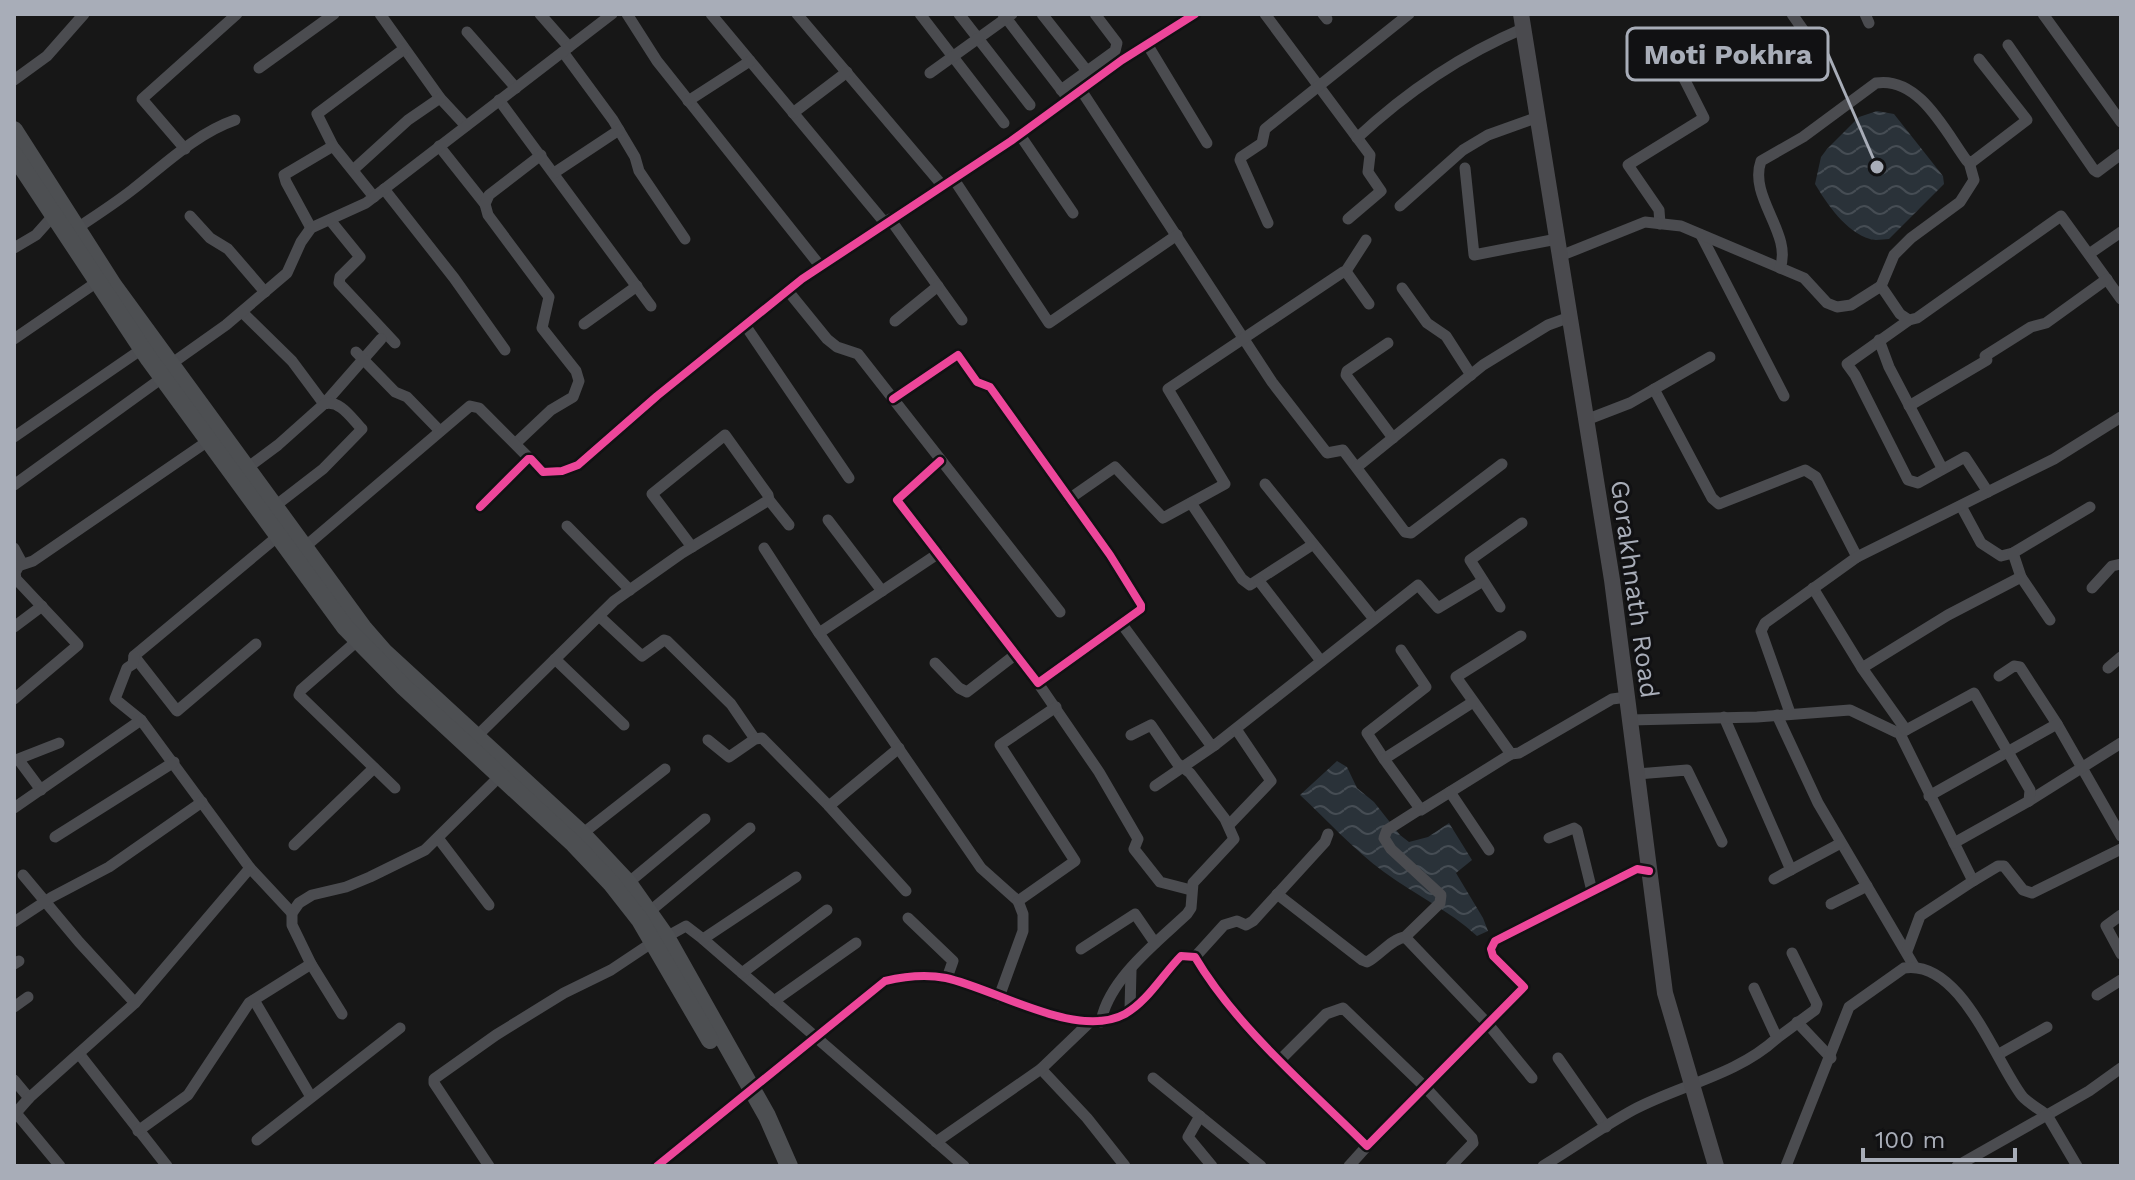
<svg xmlns="http://www.w3.org/2000/svg" width="2135" height="1180" font-family="'Work Sans',sans-serif">
	<defs>
		<pattern id="water-waves" width="16" height="10" patternUnits="userSpaceOnUse" patternTransform="scale(2)"><rect width="16" height="10" fill="#2a3239"/><path d="M0 5q4-4 8 0t8 0" fill="none" stroke="#464d54"/></pattern>
	</defs>
	<rect width="100%" height="100%" fill="#171717"/>
	<g fill="url(#water-waves)">
		<path d="M1877 111 1894 114 1943 176 1944 184 1889 239C1883 239 1875 241 1870 239 1846 232 1827 204 1815 184L1821 157 1827 149 1859 117Z"/>
		<path d="M1337 761 1347 767 1357 788 1374 802 1400 835 1409 842 1428 837 1449 823 1472 860 1456 873 1483 918 1488 931 1477 936C1449 910 1415 895 1384 872 1354 850 1327 820 1300 795Z"/>
	</g>
	<g fill="none" stroke-linecap="round" stroke-linejoin="round">
		<g stroke="#4b4c50" stroke-width="11">
			<path d="M380 14 440 98 466 126"/>
			<path d="M540 14 569 47"/>
			<path d="M627 14 657 61 821 267"/>
			<path d="M711 14 885 223"/>
			<path d="M797 14 942 185"/>
			<path d="M920 14 1004 123"/>
			<path d="M959 14 1030 105"/>
			<path d="M1003 14 1066 96"/>
			<path d="M1042 14 1087 71"/>
			<path d="M1265 14 1370 155 1368 172 1381 191 1348 219"/>
			<path d="M1323 14 1327 19"/>
			<path d="M1792 14 1813 44"/>
			<path d="M1865 14 1869 23"/>
			<path d="M2043 14 2121 122"/>
			<path d="M467 32 516 88"/>
			<path d="M1147 44 1207 143"/>
			<path d="M2008 45 2094 170 2097 172 2121 154"/>
			<path d="M563 52 613 120 635 157 639 171 685 239"/>
			<path d="M259 68 334 14"/>
			<path d="M930 73 1012 14"/>
			<path d="M14 80 47 56 84 14"/>
			<path d="M1061 90 1115 51 1117 43 1095 14"/>
			<path d="M1081 90 1272 382 1327 453 1343 450 1405 532 1411 533 1502 464"/>
			<path d="M499 100 651 306"/>
			<path d="M688 101 750 61"/>
			<path d="M793 113 847 72"/>
			<path d="M1020 135 1073 213"/>
			<path d="M1357 138C1405 93 1463 54 1524 28"/>
			<path d="M333 146 317 114 404 49"/>
			<path d="M439 146 485 204"/>
			<path d="M185 149 142 99 237 14"/>
			<path d="M1465 168 1474 255 1557 239"/>
			<path d="M353 170 408 120 440 98"/>
			<path d="M554 173 619 130"/>
			<path d="M953 178 1049 323 1177 235"/>
			<path d="M384 189 454 278 505 350"/>
			<path d="M1400 206 1463 150 1488 135 1538 117"/>
			<path d="M190 216 210 238 228 249 265 292"/>
			<path d="M890 219 962 320"/>
			<path d="M330 220 360 257 340 277 339 283 395 343"/>
			<path d="M1268 223 1240 160 1241 157 1262 143 1265 129 1409 14"/>
			<path d="M1660 224 1659 210 1628 165 1704 118 1662 35"/>
			<path d="M311 228 286 182 284 175 333 146 374 197"/>
			<path d="M76 229C95 216 114 204 132 190 164 165 197 133 235 120"/>
			<path d="M1701 235 1784 396"/>
			<path d="M14 248 36 235 53 216"/>
			<path d="M2089 254 2121 232"/>
			<path d="M1560 256 1645 222 1681 226 1804 278 1827 303 1837 307 1851 305 1881 286 1900 314 1909 320 1917 318 2061 216 2121 299"/>
			<path d="M1780 268C1793 234 1748 197 1761 161L1803 137 1876 83C1919 76 1945 131 1967 161L1972 162 2027 120 1979 59"/>
			<path d="M1346 271 1366 240"/>
			<path d="M1881 286 1894 255 1911 238 1960 202 1974 180 1969 162"/>
			<path d="M1402 288 1427 323 1446 336 1471 375"/>
			<path d="M788 291 827 339 837 347 858 354 1060 612"/>
			<path d="M242 312 292 361 324 404 381 339"/>
			<path d="M1909 320 1847 364 1855 375 1908 480 1918 483 1965 457 1988 492"/>
			<path d="M895 321 938 286"/>
			<path d="M584 324 637 286"/>
			<path d="M745 325 849 478"/>
			<path d="M14 339 97 282"/>
			<path d="M1879 340 1889 367 1942 468"/>
			<path d="M1388 343 1347 371 1346 375 1393 438"/>
			<path d="M356 352 395 392 407 397 440 431"/>
			<path d="M1985 356 2031 327 2046 323 2107 279"/>
			<path d="M171 364 226 325 287 273 301 242 311 228 366 203 612 14"/>
			<path d="M1654 389 1712 498 1719 504 1805 470 1816 477 1857 557"/>
			<path d="M893 399 958 355 977 382 990 387 1110 555 1141 605V609L1038 683 897 500 940 461"/>
			<path d="M1909 406 1987 360"/>
			<path d="M1586 420 1630 403 1710 357"/>
			<path d="M14 437 142 349"/>
			<path d="M516 443 551 410 573 397 579 381 576 371 542 328 549 297 488 215 485 204 489 195 541 155"/>
			<path d="M1357 467 1483 365 1548 325 1570 317"/>
			<path d="M247 468 278 445 324 404C340 399 352 419 362 429L323 469 275 506"/>
			<path d="M1265 484 1374 619"/>
			<path d="M14 485 162 378"/>
			<path d="M1069 499 1115 467 1163 518 1225 484 1168 389 1343 272 1347 273 1369 304"/>
			<path d="M1191 503 1242 579 1250 585 1312 545"/>
			<path d="M1961 506 1981 543 2001 556 2013 553 2090 507"/>
			<path d="M480 507 528 459H531L543 472 562 471 578 465 657 396 802 279 1011 141 1122 60 1195 14"/>
			<path d="M828 520 882 591"/>
			<path d="M567 526 630 590"/>
			<path d="M692 547 652 494 725 435 768 495 769 500"/>
			<path d="M14 548 21 561 15 573 16 579 78 645 14 699"/>
			<path d="M764 548 819 633 939 553"/>
			<path d="M300 551 470 406 479 408 530 459"/>
			<path d="M2013 553 2021 577"/>
			<path d="M21 565 33 561 208 441"/>
			<path d="M1259 581 1321 661"/>
			<path d="M1813 588 1862 668"/>
			<path d="M2092 588 2112 566 2121 564"/>
			<path d="M1500 607 1470 560 1522 523"/>
			<path d="M599 616 642 656 664 640 667 641 731 704 755 739"/>
			<path d="M1121 623 1210 744 1215 745 1418 585 1438 608 1483 581"/>
			<path d="M14 627 42 606"/>
			<path d="M819 633 981 868 1018 901 1023 914V931L999 997"/>
			<path d="M1521 636 1456 677 1511 754 1519 753 1612 699 1627 697"/>
			<path d="M357 641 301 690 299 695 395 788"/>
			<path d="M256 644 177 711 134 656 283 532"/>
			<path d="M1401 650 1426 687 1367 733 1384 759 1473 702"/>
			<path d="M134 656 133 664 127 668 115 699 141 720 250 868 292 913"/>
			<path d="M555 659 624 725"/>
			<path d="M935 663 959 688 967 692 1016 654"/>
			<path d="M2108 668 2121 657"/>
			<path d="M1999 676 2014 666 2020 667 2057 724 2121 836"/>
			<path d="M1038 683 1099 772 1138 839 1134 849 1160 882 1191 890"/>
			<path d="M1790 713 1761 631 1765 623 1857 557 2054 459 2121 417"/>
			<path d="M1777 715 1818 803 1914 966"/>
			<path d="M1724 717 1791 870"/>
			<path d="M1630 720 1757 717 1850 710 1896 732 1906 730"/>
			<path d="M1899 732 1973 881 1920 916 1907 951"/>
			<path d="M477 736 614 601 682 553 769 500 789 525"/>
			<path d="M708 740 729 757 755 739 762 738 829 806 906 891"/>
			<path d="M1384 759 1421 810 1511 754"/>
			<path d="M1637 774 1687 770 1722 842"/>
			<path d="M1155 786 1215 745"/>
			<path d="M41 790 18 759 59 743"/>
			<path d="M1450 792 1489 850"/>
			<path d="M1929 796 2057 724"/>
			<path d="M2029 801 2121 743"/>
			<path d="M829 806 899 748"/>
			<path d="M14 808 141 720"/>
			<path d="M1229 825 1271 781 1236 729"/>
			<path d="M582 834 665 769"/>
			<path d="M55 837 174 762"/>
			<path d="M438 838 489 905"/>
			<path d="M1549 838 1574 828 1577 830 1592 891"/>
			<path d="M1954 843 2029 801 2030 790 1974 693 1906 730 1862 668 1948 615 2021 577 2050 620"/>
			<path d="M294 845 374 768"/>
			<path d="M23 875 79 942 135 1003"/>
			<path d="M1774 879 1841 843"/>
			<path d="M1973 881 1998 866H2004L2023 890 2032 893 2121 849"/>
			<path d="M628 883 705 819"/>
			<path d="M1277 894 1362 960 1367 962C1380 955 1391 939 1405 937L1488 1024 1532 1078"/>
			<path d="M1018 901 1075 861 1000 745 1056 707"/>
			<path d="M1831 904 1867 886"/>
			<path d="M649 912 750 828"/>
			<path d="M2121 915 2106 926 2121 954"/>
			<path d="M908 918 953 961 947 978"/>
			<path d="M14 922 52 897 109 867 202 802"/>
			<path d="M666 937 686 926 703 939 964 1166"/>
			<path d="M1405 937 1440 903 1441 895 1391 849 1384 838 1387 830 1420 809"/>
			<path d="M703 939 796 877"/>
			<path d="M1081 949 1135 914 1155 943"/>
			<path d="M1195 957 1224 925 1237 921 1246 925 1253 921 1325 842 1328 834"/>
			<path d="M14 964 19 961"/>
			<path d="M311 964 342 1014"/>
			<path d="M742 973 827 910"/>
			<path d="M2097 995 2121 980"/>
			<path d="M254 1000 311 1097"/>
			<path d="M774 1001 856 943"/>
			<path d="M14 1007 28 997"/>
			<path d="M1130 1010 1131 970"/>
			<path d="M1101 1022C1108 980 1157 942 1187 914L1191 908 1193 883 1234 839 1225 819 1190 773 1177 763 1151 725 1131 735"/>
			<path d="M1797 1022 1831 1058"/>
			<path d="M1777 1038 1815 1010 1817 1004 1792 953"/>
			<path d="M1999 1054 2047 1027"/>
			<path d="M80 1055 167 1166"/>
			<path d="M1558 1058 1606 1127"/>
			<path d="M1281 1059 1326 1014 1343 1008 1425 1087 1472 1138 1473 1143 1451 1166"/>
			<path d="M1041 1069 1087 1118 1125 1166"/>
			<path d="M1153 1078 1261 1166"/>
			<path d="M14 1080 29 1098"/>
			<path d="M16 1113 60 1166"/>
			<path d="M14 1115 29 1098 135 1003 250 868"/>
			<path d="M1200 1116 1188 1137 1212 1166"/>
			<path d="M138 1131 188 1095 249 1003 311 964 292 925V913L299 903 312 895 346 887 370 877 425 850 500 776"/>
			<path d="M257 1140 400 1028"/>
			<path d="M936 1142 1041 1069 1091 1021"/>
			<path d="M489 1166 434 1083V1079L496 1035 564 993 611 970 653 942"/>
			<path d="M657 1166 885 981C906 976 925 974 946 978 996 989 1077 1040 1125 1014 1148 1001 1163 974 1181 956L1195 957C1237 1028 1309 1088 1367 1146L1524 987 1493 956 1491 949 1495 941 1637 869 1649 871"/>
			<path d="M1349 1166 1367 1146"/>
			<path d="M1543 1166C1573 1148 1602 1127 1633 1110 1680 1085 1737 1075 1777 1038L1754 988"/>
			<path d="M1786 1166 1849 1007 1904 968C1961 959 1995 1061 2022 1096 2028 1103 2039 1109 2047 1115L2089 1091 2121 1068"/>
			<path d="M1957 1166 2047 1115 2077 1166"/>
		</g>
		<path stroke="#4a4a4e" stroke-width="16" d="M1521 14 1612 580 1665 993 1716 1166"/>
		<g stroke="#4d4f52" stroke-width="18">
			<path d="M14 130 113 285 364 629 384 652 582 834 628 883 666 937 715 1024 767 1116 789 1166"/>
			<path d="M14 155 149 359 345 627 404 687 574 844 611 883 640 920 710 1040"/>
		</g>
		<defs>
			<g id="cycleway">
				<path d="M893 399 958 355 977 382 990 387 1110 555 1141 605V609L1038 683 897 500 940 461"/>
				<path d="M480 507 528 459H531L543 472 562 471 578 465 657 396 802 279 1011 141 1122 60 1195 14"/>
				<path d="M657 1166 885 981C906 976 925 974 946 978 996 989 1077 1040 1125 1014 1148 1001 1163 974 1181 956L1195 957C1237 1028 1309 1088 1367 1146L1524 987 1493 956 1491 949 1495 941 1637 869 1649 871"/>
			</g>
		</defs>
		<use href="#cycleway" stroke="#111113" stroke-width="13"/>
		<use href="#cycleway" stroke="#ed469a" stroke-width="8"/>
	</g>
	<g text-anchor="middle" stroke-width="6" stroke-linejoin="round" paint-order="stroke">
		<g font-size="26" fill="#a8adb8" stroke="#111113">
			<text transform="translate(1635 589) rotate(82)" y="9">Gorakhnath Road</text>
		</g>
	</g>
	<path fill="none" stroke="#a8adb8" stroke-width="3" d="M1877 167L1828 54"/>
	<circle fill="#a8adb8" stroke="#111113" stroke-width="3" cx="1877" cy="167" r="8"/>
	<rect fill="#111113" stroke="#a8adb8" stroke-width="3" x="1627" y="28" width="201" height="52" rx="8"/>
	<g font-size="28" text-anchor="middle" font-weight="bold" fill="#a8adb8">
		<text x="1728" y="64">Moti Pokhra</text>
	</g>
	<rect width="2135" height="1180" fill="none" stroke="#a8adb8" stroke-width="32"/>
	<path d="M1863 1148v12h152v-12" fill="none" stroke="#a8adb8" stroke-width="4"/>
	<text x="1875" y="1148" font-size="24" fill="#a8adb8" stroke="#111113" stroke-width="6" paint-order="stroke">100 m</text>
</svg>
